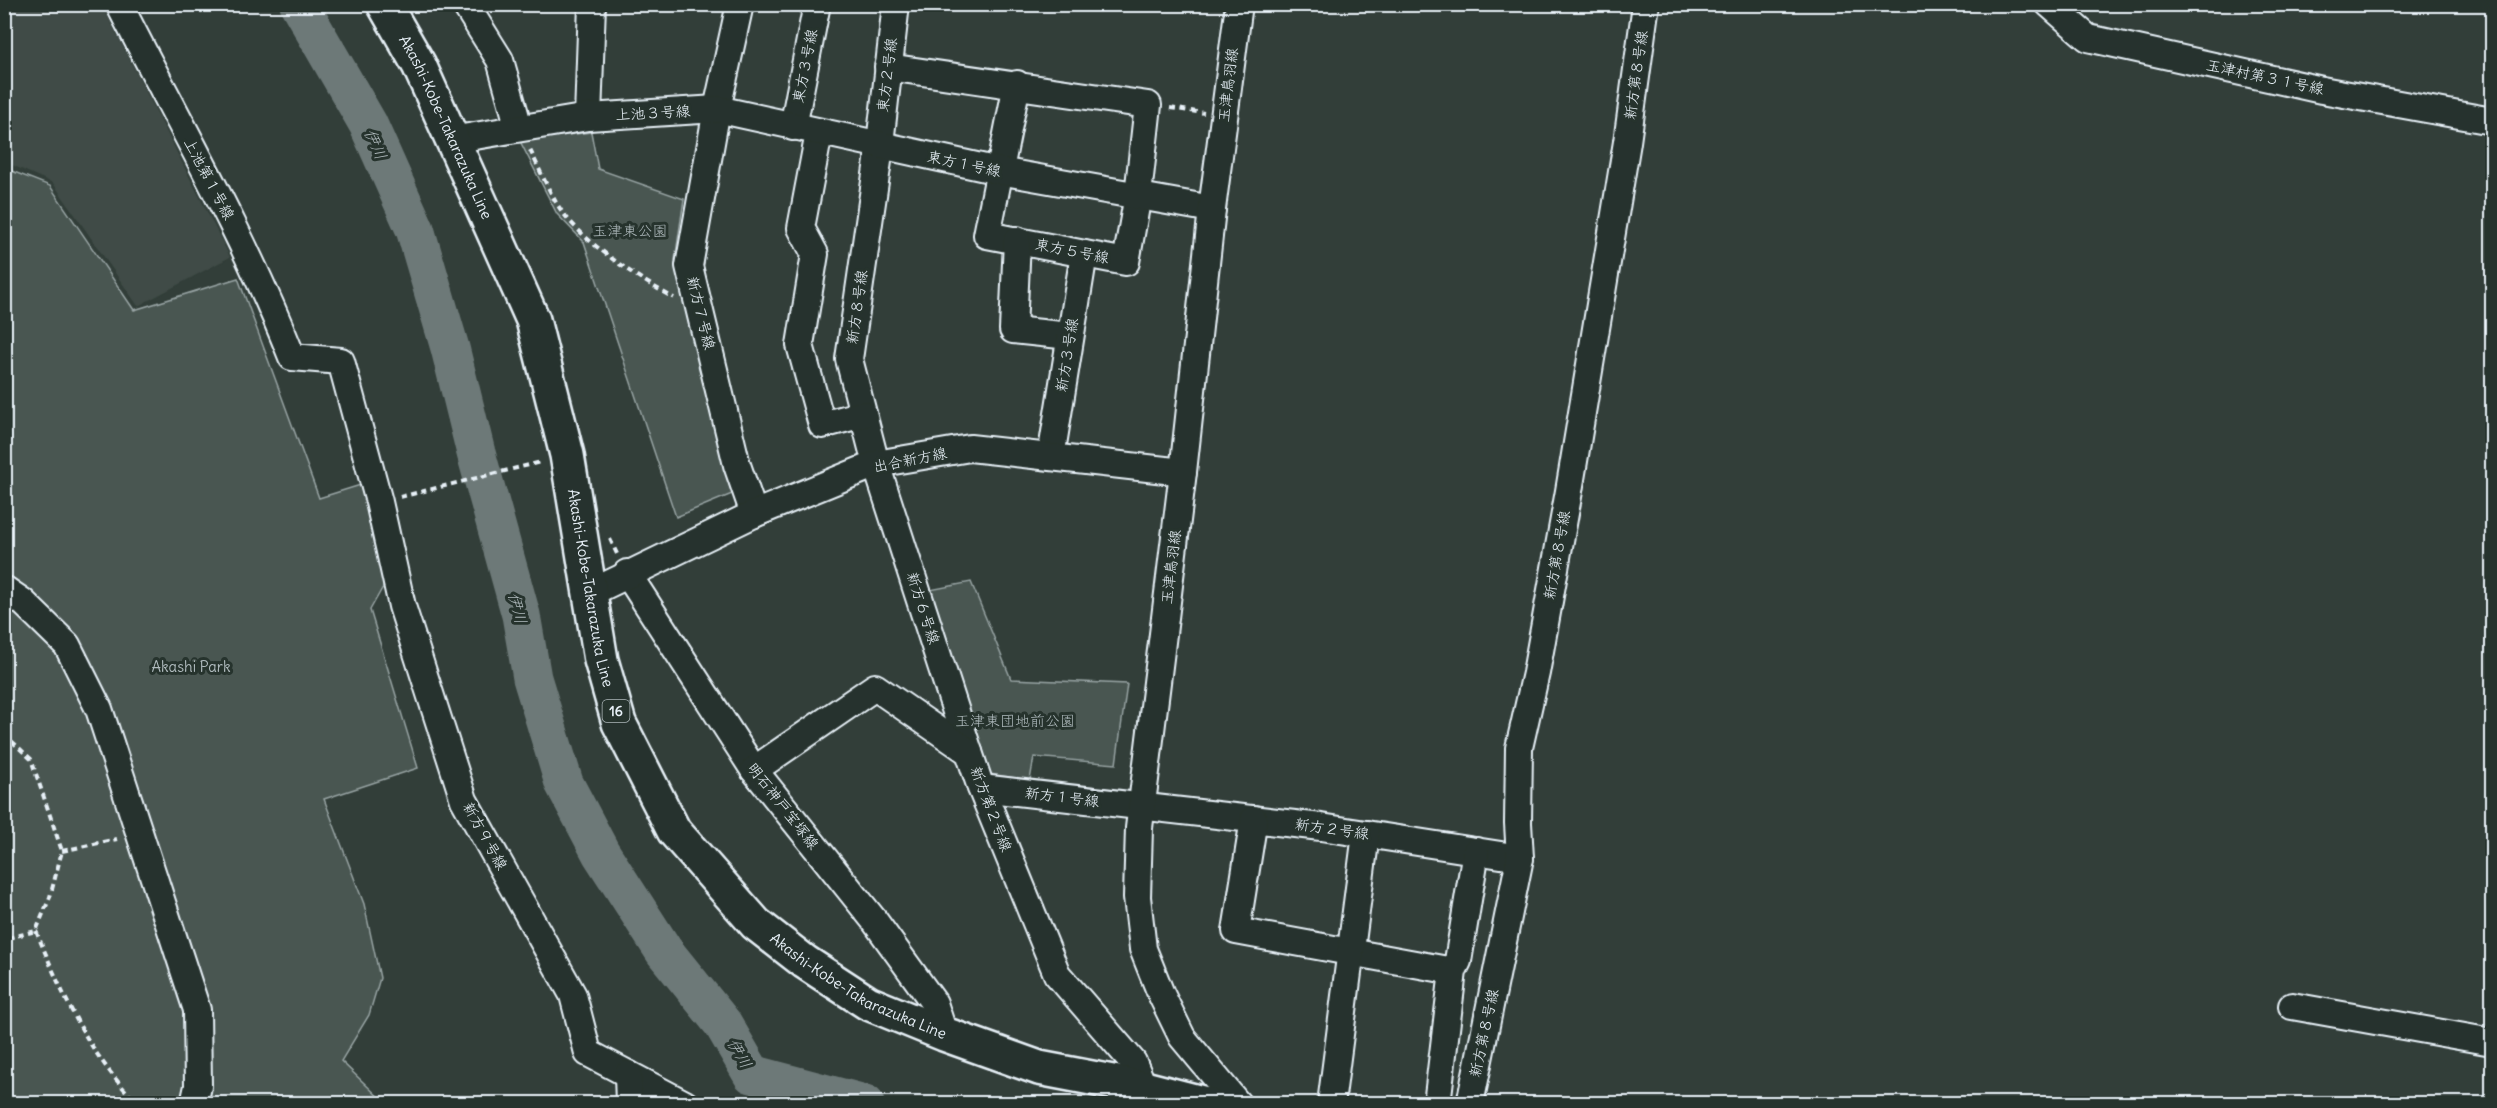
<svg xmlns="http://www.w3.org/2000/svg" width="2497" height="1108" font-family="Delius,'Klee One',sans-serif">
	<rect width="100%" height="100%" fill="#323e39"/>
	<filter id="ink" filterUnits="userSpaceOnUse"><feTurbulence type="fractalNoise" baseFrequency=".0167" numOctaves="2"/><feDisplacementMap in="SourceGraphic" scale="12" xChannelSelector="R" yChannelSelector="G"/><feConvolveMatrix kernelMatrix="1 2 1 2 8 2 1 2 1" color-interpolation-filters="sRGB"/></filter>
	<g filter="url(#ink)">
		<path fill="#3f4b46" d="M5 4 102 5 230 257 138 306 53 183 5 162Z"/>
		<g fill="#495651" stroke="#98a4a4" stroke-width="1.5">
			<path d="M591 132 598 169 684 199 675 260 732 494 676 517 584 242 557 214 520 141Z"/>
			<path d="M4 168 50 186 134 310 238 278 319 498 367 483 388 578 370 610 418 768 324 799 364 904 380 978 369 1015 341 1061 385 1103H5Z"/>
			<path d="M971 582 1011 679 1127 684 1116 764 1034 757 1030 780 989 774 930 590Z"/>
		</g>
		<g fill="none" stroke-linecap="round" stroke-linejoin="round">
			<path stroke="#6d7978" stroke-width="39" d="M299 4 368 124 415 229 450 348 476 453 521 615 532 678 564 783 601 853 664 951 723 1024 752 1074 865 1104"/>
			<defs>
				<g id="minor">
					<path d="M119 4C178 121 244 235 292 357L341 361 379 502 402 606 464 800 573 995 588 1053 685 1104"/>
					<path d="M465 4 500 60 519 128"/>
					<path d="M740 4 717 109 689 266 737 465 754 514"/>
					<path d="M896 4 878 161 849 359 876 464 969 752"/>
					<path d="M2049 4 2088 38 2322 90 2492 121"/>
					<path d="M888 67 1148 105 1138 195 1126 262 987 235 1017 84"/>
					<path d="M588 117 592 4"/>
					<path d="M793 127 817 4"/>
					<path d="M819 133 801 228 815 254 800 345 822 425 863 414"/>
					<path d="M451 140 588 117 717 109 999 171 1212 209"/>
					<path d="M1017 240 1013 330 1070 336"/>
					<path d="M1051 457 1084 254"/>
					<path d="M627 573 754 770 874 920 934 1003 944 1034"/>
					<path d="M4 589 23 602 67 645 99 709 197 1010 198 1086 194 1104"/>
					<path d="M590 593 754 514 876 464 970 448 1183 472"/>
					<path d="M754 770 875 687 969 752 981 788 1057 974 1133 1062 1144 1088"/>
					<path d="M981 788 1321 827 1520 858"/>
					<path d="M1254 819 1236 931 1453 971"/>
					<path d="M2292 1006 2492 1042"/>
					<path d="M628 1074 629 1104"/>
					<path d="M1238 1104 1182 1037 1161 994 1143 949 1137 897 1139 828 1183 472 1212 209 1239 4"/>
					<path d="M1331 1104 1366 834"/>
					<path d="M1437 1104 1453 971 1458 961 1476 851"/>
					<path d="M1470 1104 1520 858 1518 823 1519 748 1536 673 1569 491 1627 142 1646 4"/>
				</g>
				<g id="major">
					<path id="s1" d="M384 4 419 65 533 320 567 455 601 660 619 723 674 831 756 924 805 962 868 1003 944 1034 1039 1068 1144 1088 1206 1104"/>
				</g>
			</defs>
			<use href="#minor" stroke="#e8f1f8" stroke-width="30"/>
			<use href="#major" stroke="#e8f1f8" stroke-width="38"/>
			<g stroke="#e8f1f8" stroke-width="4" stroke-dasharray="6 4.5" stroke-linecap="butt">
				<path d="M1170 108 1204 113"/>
				<path d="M530 150C539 168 547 187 557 204 578 239 638 279 674 298"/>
				<path d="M400 497 541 462"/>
				<path d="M610 539 617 554"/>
				<path d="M4 734 31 759 62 851 50 897 36 931 4 939"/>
				<path d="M62 851 117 839"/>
				<path d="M36 931C64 997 86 1051 138 1104"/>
			</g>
			<use href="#minor" stroke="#26332d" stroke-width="26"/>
			<use href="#major" stroke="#26332d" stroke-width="33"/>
		</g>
	</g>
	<g text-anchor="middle" stroke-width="6" stroke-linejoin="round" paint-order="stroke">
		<rect fill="#26332d" stroke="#aeb8bb" stroke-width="1.5" x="602.5" y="700" width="27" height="22" rx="4.5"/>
		<g font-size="14" font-weight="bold" fill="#e8f1f8">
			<text x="616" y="716">16</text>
		</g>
		<g font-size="15" fill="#e8f1f8" stroke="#26332d">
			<text transform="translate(805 66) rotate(-79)" y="5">東方３号線</text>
			<text transform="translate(887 75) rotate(-83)" y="5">東方２号線</text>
			<text transform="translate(1636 75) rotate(-82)" y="5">新方第８号線</text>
			<text transform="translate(2265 77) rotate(12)" y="5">玉津村第３１号線</text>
			<text transform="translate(1228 85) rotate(-83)" y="5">玉津鳥羽線</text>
			<text transform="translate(653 113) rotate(-3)" y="5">上池３号線</text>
			<text dy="5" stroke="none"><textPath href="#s1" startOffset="138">Akashi-Kobe-Takarazuka Line</textPath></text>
			<text transform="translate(964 164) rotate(12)" y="5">東方１号線</text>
			<text transform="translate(209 179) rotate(62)" y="5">上池第１号線</text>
			<text transform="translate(1072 251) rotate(11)" y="5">東方５号線</text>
			<text transform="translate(857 307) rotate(-82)" y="5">新方８号線</text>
			<text transform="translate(701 313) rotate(76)" y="5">新方７号線</text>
			<text transform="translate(1067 355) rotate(-81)" y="5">新方３号線</text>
			<text transform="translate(910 460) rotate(-11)" y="5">出合新方線</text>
			<text transform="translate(1557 555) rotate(-80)" y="5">新方第８号線</text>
			<text transform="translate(1171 567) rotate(-83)" y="5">玉津鳥羽線</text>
			<text dy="5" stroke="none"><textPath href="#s1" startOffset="624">Akashi-Kobe-Takarazuka Line</textPath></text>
			<text transform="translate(923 608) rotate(72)" y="5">新方６号線</text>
			<text transform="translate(1062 797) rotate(7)" y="5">新方１号線</text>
			<text transform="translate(783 806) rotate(52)" y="5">明石神戸宝塚線</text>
			<text transform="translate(991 809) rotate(69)" y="5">新方第２号線</text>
			<text transform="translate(1332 829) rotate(8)" y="5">新方２号線</text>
			<text transform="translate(485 836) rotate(61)" y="5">新方９号線</text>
			<text dy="5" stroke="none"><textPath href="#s1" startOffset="1128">Akashi-Kobe-Takarazuka Line</textPath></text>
			<text transform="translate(1484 1033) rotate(-78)" y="5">新方第８号線</text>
		</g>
		<g font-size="15" fill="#b0bbbe" stroke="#26332d">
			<text x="630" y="236">玉津東公園</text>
			<text x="191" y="672">Akashi Park</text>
			<text x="1015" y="726">玉津東団地前公園</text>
		</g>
		<g font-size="16" font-style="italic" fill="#b1bbbe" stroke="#26332d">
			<text transform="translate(376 144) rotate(66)" y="6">伊川</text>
			<text transform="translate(518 608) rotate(76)" y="6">伊川</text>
			<text transform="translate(740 1053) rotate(60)" y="6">伊川</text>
		</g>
	</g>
	<rect width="2497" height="1108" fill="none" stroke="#26332d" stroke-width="24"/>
	<rect x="12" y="12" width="2473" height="1084" fill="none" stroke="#e8f1f8" stroke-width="2" filter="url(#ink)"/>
</svg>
